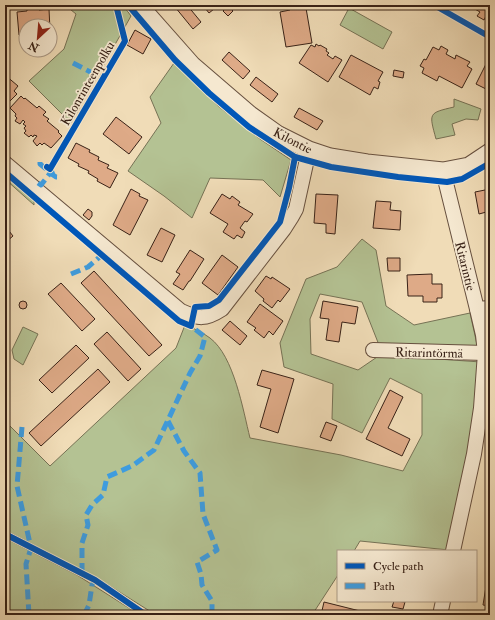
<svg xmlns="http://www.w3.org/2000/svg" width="495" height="620" font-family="'IM FELL Double Pica',serif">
	<rect width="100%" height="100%" fill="#f0dcb7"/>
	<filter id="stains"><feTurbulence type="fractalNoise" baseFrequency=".005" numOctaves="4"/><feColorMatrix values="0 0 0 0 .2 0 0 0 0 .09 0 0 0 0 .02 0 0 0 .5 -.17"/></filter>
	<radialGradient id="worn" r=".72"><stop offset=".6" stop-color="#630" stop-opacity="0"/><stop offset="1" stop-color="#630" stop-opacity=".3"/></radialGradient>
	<g fill="#b4c293" stroke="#767255">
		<path d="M65 5H123L131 16 71 123 29 81 64 49 76 14Z"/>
		<path d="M349 8 392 32 383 49 340 25Z"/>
		<path d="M174 63 218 106 260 139 291 160 280 197 263 180 210 178 192 218 164 196 128 171 161 123 150 97Z"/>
		<path d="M454 99 481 109 478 120 466 119 452 124 455 135 436 139C429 113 428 113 454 107Z"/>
		<path d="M5 173 32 195 34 198V205L5 179Z"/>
		<path d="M362 239 376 250 386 306 414 325 470 313 478 349 379 345 362 302 320 294 310 319 311 354 358 370 380 355 481 362 469 454 449 550 360 541 354 551H338V575L312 615H156L97 578 5 530V435L9 425 50 466 176 348 185 325C193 328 202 332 210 338 234 356 243 410 250 438L341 455 403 471 422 435V394L390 378 362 433 332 419 333 384 284 367 280 343 306 279 337 267Z"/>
		<path d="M23 327 38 334 23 365 14 359 12 350Z"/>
		<path d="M5 538 77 575 140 615H5Z"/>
	</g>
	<g fill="#deaa87" stroke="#392217">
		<path d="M38 5 39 10 49 9 50 30V26H26V34L19 35 17 12 27 11V6Z"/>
		<path d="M178 5H187L201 22 193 29 175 7Z"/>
		<path d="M208 5H219L209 13 205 8Z"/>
		<path d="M289 5H316V7L306 8 312 43 286 47 280 12 290 10Z"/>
		<path d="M468 5H490V18L486 16 484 20 477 16 480 12Z"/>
		<path d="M228 6 233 11 228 16 223 11Z"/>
		<path d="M135 30 151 39 143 54 127 45Z"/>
		<path d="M316 44 319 46 320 45 327 49 326 51 329 53 327 55 333 59 335 56 342 60 328 82 299 63 311 45 315 47Z"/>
		<path d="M441 46 448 50 446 54 455 59 456 55 470 62 467 66 472 69 462 88 439 76 437 81 422 73 424 68 420 66 424 59 426 60 433 47 439 50Z"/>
		<path d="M229 52 250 71 243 79 222 60Z"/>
		<path d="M351 55 383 72 378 81 380 82 378 89 374 87 370 95 339 77Z"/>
		<path d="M486 64 490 66V91L476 84Z"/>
		<path d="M394 70 404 72 403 78 393 76Z"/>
		<path d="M5 75 18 86 14 91 17 94 10 101 5 96Z"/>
		<path d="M256 77 278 94 272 102 250 85Z"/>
		<path d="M21 96 24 99 25 98 37 108 39 106 46 112 43 115 49 119 47 121 59 131 58 132 62 136 51 148 44 143 42 145 40 143 37 146 33 141 37 136 34 135 33 137 31 135 29 137 24 133 26 131 24 128 26 126 23 124 25 122 23 120 20 124 15 121 17 118 15 116 16 114 10 108Z"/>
		<path d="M299 108 323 121 317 130 294 117Z"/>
		<path d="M116 117 142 137 129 154 103 134Z"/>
		<path d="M76 143 90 150 89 152 99 157 98 160 109 165 107 168 118 173 110 188 97 181 98 179 88 173 89 171 78 166 79 164 68 158Z"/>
		<path d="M490 181V211L479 214 475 192 490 189 488 182Z"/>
		<path d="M131 189 140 194 139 196 148 200 130 235 113 225Z"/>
		<path d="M222 194 230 199 232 196 240 202 238 205 253 214 247 222 245 221 240 228 245 232 242 238 237 235 234 239 223 232 228 224 210 213Z"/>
		<path d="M316 194 338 195 335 234 326 233V224L314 223Z"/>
		<path d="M376 201 391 202 390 210 401 211 400 230 373 228Z"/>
		<path d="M88 209 92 212V216L89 220 83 215Z"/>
		<path d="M5 226 13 236 7 241 5 238Z"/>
		<path d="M161 228 175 235 162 262 147 255Z"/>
		<path d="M190 250 204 259 190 281H189L183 290 173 284 180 274 176 272Z"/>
		<path d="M222 255 238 267 218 295 202 283Z"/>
		<path d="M387 258H400V271H388Z"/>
		<path d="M94 271 162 345 149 356 81 283Z"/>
		<path d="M432 274V284H442V298H437V302H423V296H408L407 275Z"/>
		<path d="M266 276 271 279 272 277 290 289 280 302 278 300 272 308 263 301 264 299 255 291Z"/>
		<path d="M61 283 95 319 82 331 48 294Z"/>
		<circle cx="23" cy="305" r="4"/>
		<path d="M323 301 358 307 355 324 342 322 339 342 326 340 329 319 320 318Z"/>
		<path d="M260 304 283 321 273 335 269 331 264 338 254 330 256 328 247 322Z"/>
		<path d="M230 321 247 336 240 345 222 330Z"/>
		<path d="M107 332 141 369 128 381 94 344Z"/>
		<path d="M76 345 89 358 52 393 39 380Z"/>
		<path d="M98 369 110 382 41 446 29 433Z"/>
		<path d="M262 370 294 379 278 433 260 427 271 389 257 385Z"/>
		<path d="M390 390 403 397 388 428 410 439 402 456 366 439Z"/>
		<path d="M326 422 337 426 331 441 320 437Z"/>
		<path d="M488 574 490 575V606L483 605Z"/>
		<path d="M394 601 405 602 403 609 392 607Z"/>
		<path d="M324 602 360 611 359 615H321Z"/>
	</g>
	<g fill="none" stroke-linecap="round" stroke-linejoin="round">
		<defs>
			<g id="minor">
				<path d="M5 163 181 311C199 319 205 320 222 309L284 229 291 218 296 209 309 150"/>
				<path d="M443 171 477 309 483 335 485 353 481 408 474 454 453 551"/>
				<path d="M477 309 490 308"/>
				<path d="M373 350 485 353"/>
				<path d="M440 615 443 601"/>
			</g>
			<path id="tertiary" d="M139 5 192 65 249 114 277 134 309 150 330 157 367 163 443 171 469 166 490 152"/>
		</defs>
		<use href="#minor" stroke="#67503f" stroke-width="16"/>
		<use href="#tertiary" stroke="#67503f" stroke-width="19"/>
		<use href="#minor" stroke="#f5e8d0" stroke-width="14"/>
		<use href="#tertiary" stroke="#f5e8d0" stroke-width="17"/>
		<g stroke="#3e9cdf" stroke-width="5" stroke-dasharray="10 5" stroke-linecap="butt">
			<path d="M73 63 102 78"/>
			<path d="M40 162V164L45 168 47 167"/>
			<path d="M51 170 53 175 56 177H60"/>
			<path d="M38 183 41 185 51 172"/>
			<path d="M71 274 88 267 102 255"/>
			<path d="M168 421 184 451 200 473 203 514 217 550 197 562 201 574 202 585 212 601V615"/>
			<path d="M22 427 17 486 31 548 26 564 29 615"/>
			<path d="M82 573V543L88 525 86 515 92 505 103 495 107 477 132 466 154 450 190 373 200 356 205 337 191 326"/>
			<path d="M84 615 89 605 92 585 95 580"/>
		</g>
		<defs>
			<g id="cycleway">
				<path d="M128 5 175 60 209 93 249 127 295 157 331 167 398 177 447 182 462 179 490 163"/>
				<path d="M434 5 490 37"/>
				<path d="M47 167 50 169 125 41 116 5"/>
				<path d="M5 172 179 321 191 326 195 307 209 306 219 300 280 222 289 188 295 157"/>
				<path d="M5 534 95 580 146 615"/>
			</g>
		</defs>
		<use href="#cycleway" stroke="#f5e8d0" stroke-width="8"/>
		<use href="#cycleway" stroke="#0057b8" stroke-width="6"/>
	</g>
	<g text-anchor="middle" stroke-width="3.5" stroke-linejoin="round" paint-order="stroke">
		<g font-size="13" fill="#392217" stroke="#f5e8d0">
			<text transform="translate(87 83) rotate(-60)" y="5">Kilonrinteenpolku</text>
			<text transform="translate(293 140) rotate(27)" y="5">Kilontie</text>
			<text transform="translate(466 266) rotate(76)" y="5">Ritarintie</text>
			<text transform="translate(429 352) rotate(1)" y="5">Ritarintörmä</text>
		</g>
	</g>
	<rect width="495" height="620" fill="none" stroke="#f0dcb7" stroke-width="20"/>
	<rect x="6" y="6" width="483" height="608" fill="none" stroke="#392217" stroke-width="2"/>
	<rect x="10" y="10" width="475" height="600" fill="none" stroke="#392217"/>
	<rect x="337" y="550" width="140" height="52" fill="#f5e8d0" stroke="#aa9986"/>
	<rect x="345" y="563" width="20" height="6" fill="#0057b8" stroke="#aa9986"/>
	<text x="373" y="570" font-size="12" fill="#392217">Cycle path</text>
	<rect x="345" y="583" width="20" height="6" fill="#3e9cdf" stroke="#aa9986"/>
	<text x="373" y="590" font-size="12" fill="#392217">Path</text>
	<g transform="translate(38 38) rotate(206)"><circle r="19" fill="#f5e8d0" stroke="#aa9986"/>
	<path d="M0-3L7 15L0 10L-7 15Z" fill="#8f2418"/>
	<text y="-6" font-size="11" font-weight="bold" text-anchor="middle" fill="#392217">N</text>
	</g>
	<rect width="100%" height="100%" filter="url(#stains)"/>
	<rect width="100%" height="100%" fill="url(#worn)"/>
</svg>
